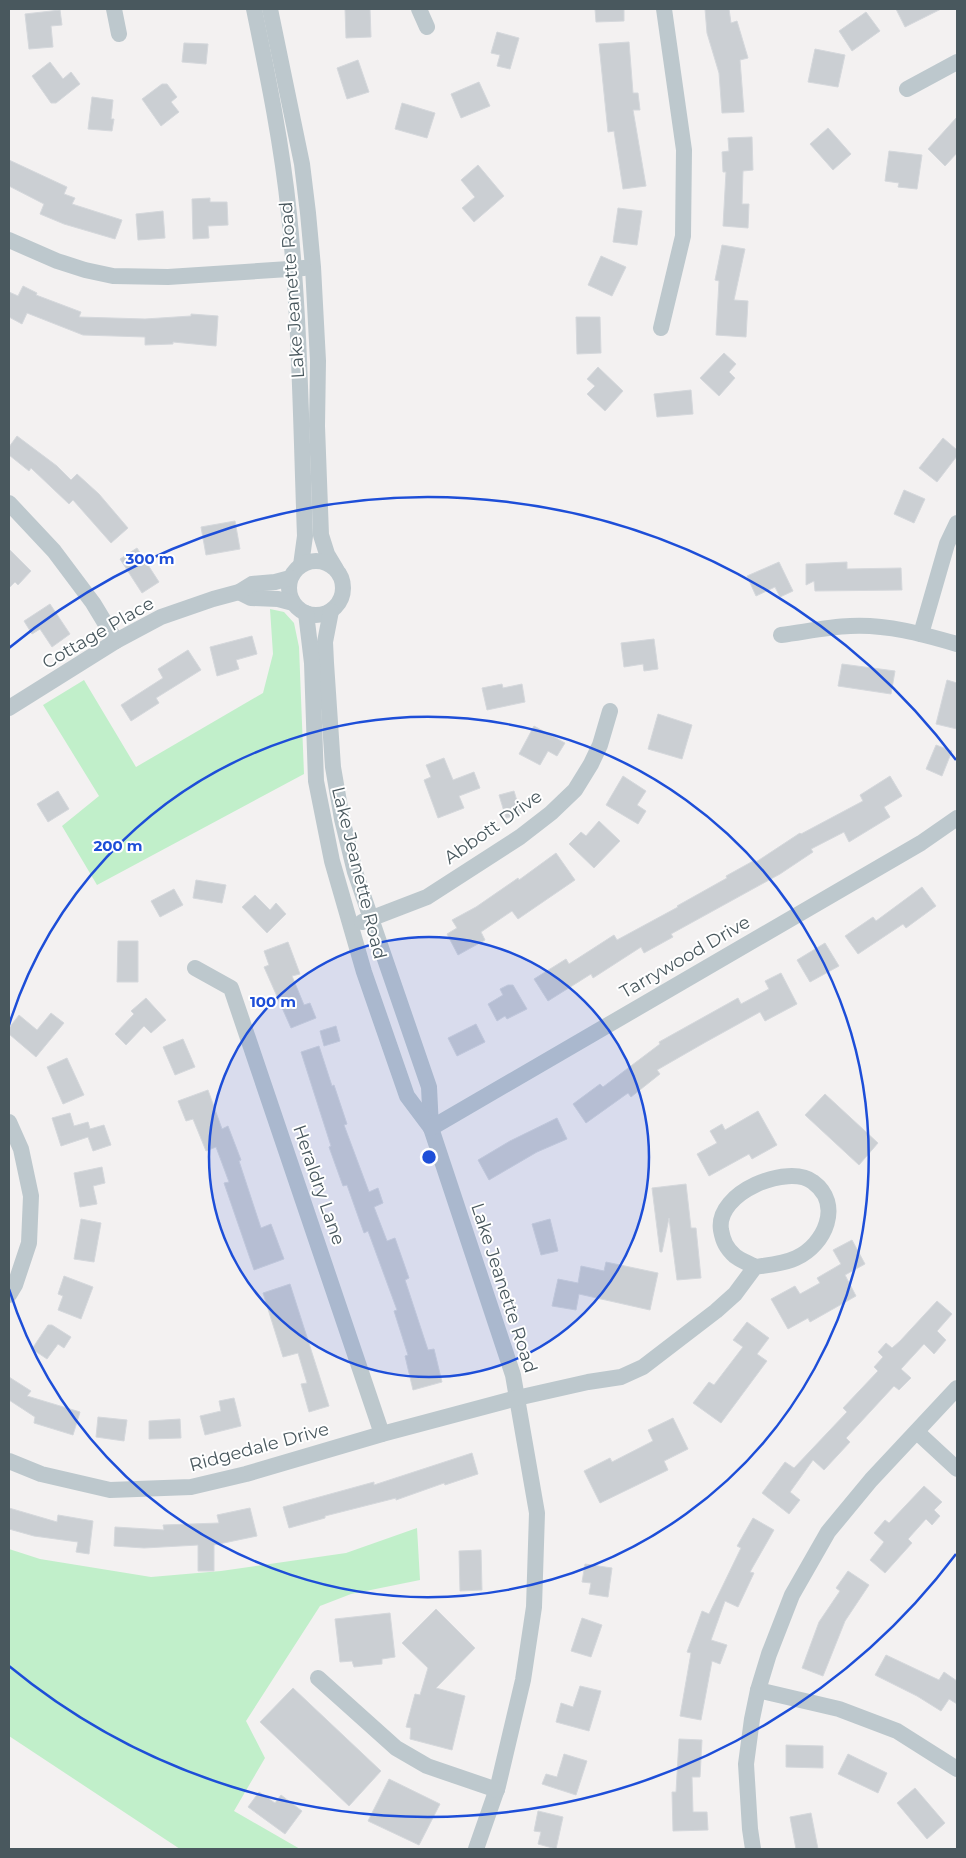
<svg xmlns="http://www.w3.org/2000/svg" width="966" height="1858" font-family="Montserrat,sans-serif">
	<rect width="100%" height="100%" fill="#f3f1f1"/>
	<g fill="#c1efca">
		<path d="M270 609 284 612 294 623 299 647 304 774 97 885 62 826 99 796 43 705 84 680 136 767 263 693 273 654Z"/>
		<path d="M417 1528 420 1580 351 1594 320 1606 246 1721 265 1758 234 1811 300 1849H180L9 1736V1549L40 1559 151 1577 221 1571 346 1553Z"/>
	</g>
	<g fill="#cbcfd3" stroke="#d5d8dc">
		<path d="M345 9H370L371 37 346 38Z"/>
		<path d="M595 9H624V21L596 22Z"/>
		<path d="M705 9H729L731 23 737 21 748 58 740 60 744 112 722 113 719 73 707 33Z"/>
		<path d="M896 9H941L905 27Z"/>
		<path d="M60 10 62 25 51 26 53 47 29 49 25 14Z"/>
		<path d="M866 12 880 31 852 51 839 31Z"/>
		<path d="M497 32 519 38 510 69 497 66 500 55 491 53Z"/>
		<path d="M629 42 633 93H638L640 110H633L646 186 623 189 614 131 608 132 599 44Z"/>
		<path d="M184 43 208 44 206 64 182 62Z"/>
		<path d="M815 49 845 55 838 87 808 82Z"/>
		<path d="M358 60 369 92 347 99 337 68Z"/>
		<path d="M50 62 63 79 71 72 80 84 56 103H51L32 76Z"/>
		<path d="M479 82 490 106 461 118 451 94Z"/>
		<path d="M162 84H167L177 97 171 102 179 112 161 126 142 99Z"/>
		<path d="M92 97 113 100 111 119H114L112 131 88 129Z"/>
		<path d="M402 103 435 113 427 138 395 129Z"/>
		<path d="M957 117V153L945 166 928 149Z"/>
		<path d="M828 128 851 154 833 170 810 144Z"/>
		<path d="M752 137 753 170 743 171 742 204H749L748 228 723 226 726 172H723L722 152 729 151 728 138Z"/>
		<path d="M889 151 922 155 917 189 898 187 899 183 885 181Z"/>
		<path d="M9 160 67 187 64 194 75 198 72 204 122 220 115 239 64 224 40 214 44 204 9 186Z"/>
		<path d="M478 165 504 196 474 222 462 208 475 197 461 180Z"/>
		<path d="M210 198V202H227L228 225 208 226 209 238 193 239 192 199Z"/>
		<path d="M618 208 642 211 637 245 613 242Z"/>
		<path d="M163 211 165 238 138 240 136 214Z"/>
		<path d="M722 245 745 249 734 300 748 301 746 337 716 335 719 281 715 280Z"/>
		<path d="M601 256 626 267 612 296 588 285Z"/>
		<path d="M23 286 37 293 36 295 81 312 79 317 145 319 191 316V314L218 316 216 346 173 342V344L145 345V337L83 335 27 313 22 324 9 317V292L18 296Z"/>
		<path d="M576 317H600L601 353 577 354Z"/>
		<path d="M724 353 736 364 729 372 735 378 719 396 700 378Z"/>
		<path d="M598 367 623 391 605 411 587 394 595 386 587 379Z"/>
		<path d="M691 390 693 414 657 417 654 394Z"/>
		<path d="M17 436 57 466 71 480 77 474 99 494 128 528 111 543 73 500 69 504 31 468 29 471 9 455V447Z"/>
		<path d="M943 438 957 450V456L937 482 919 468Z"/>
		<path d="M904 490 925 499 914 523 894 514Z"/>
		<path d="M235 521 240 549 206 555 201 527Z"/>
		<path d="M137 548 159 582 142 593 120 559Z"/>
		<path d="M9 549 31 571 18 585 15 582 9 588Z"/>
		<path d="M779 562 793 591 780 597 775 587 756 596 747 576Z"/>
		<path d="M847 562V569L901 568 902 590 815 591 814 581 806 585V564Z"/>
		<path d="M50 604 70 634 52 647 40 629 32 634 24 621Z"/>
		<path d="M252 636 257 654 236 660 239 669 217 676 210 647Z"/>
		<path d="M654 639 658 669 644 671 643 664 624 667 621 643Z"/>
		<path d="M188 650 201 670 156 698 159 703 131 721 121 705 163 678 158 669Z"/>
		<path d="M842 664 895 671 891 694 838 686Z"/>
		<path d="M947 680 957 683V729L936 724Z"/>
		<path d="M502 684 503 688 522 684 525 702 487 710 482 688Z"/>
		<path d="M658 714 692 725 682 759 648 749Z"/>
		<path d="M534 726 565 743 557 756 548 751 540 765 519 754Z"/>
		<path d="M936 745 952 751 942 776 926 769Z"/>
		<path d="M444 758 453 780 474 772 480 788 459 796 464 808 438 818 424 780 431 777 426 765Z"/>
		<path d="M623 776 646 791 637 805 646 811 638 824 606 805Z"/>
		<path d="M890 776 902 796 884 807 890 817 849 842 844 832 811 849 813 852 780 874 671 934 673 937 644 953 641 947 593 978 591 974 548 1001 534 979 566 959 569 964 614 935 617 940 678 907 677 906 727 878 726 876 755 860 756 862 800 833 801 834 863 801 860 795Z"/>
		<path d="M58 791 69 809 48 822 37 804Z"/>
		<path d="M514 791 521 814 506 818 499 795Z"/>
		<path d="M599 821 620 841 594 868 569 844 581 832 586 836Z"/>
		<path d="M556 853 575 880 518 919 512 911 481 932 485 940 458 955 447 934 457 928 452 920 476 907 518 878 519 880Z"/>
		<path d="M196 880 226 885 222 903 193 898Z"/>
		<path d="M922 887 936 906 906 928 903 924 858 954 845 936 873 917 876 921Z"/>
		<path d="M174 889 183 905 160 917 151 901Z"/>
		<path d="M255 895 270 910 276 903 286 914 267 933 242 907Z"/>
		<path d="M118 941H138V982H117Z"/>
		<path d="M288 942 300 974 292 976 304 1005 310 1003 316 1018 291 1028 264 967 269 965 264 951Z"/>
		<path d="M825 943 839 966 810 982 797 960Z"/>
		<path d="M781 973 797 1004 765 1021 760 1012 704 1043 657 1070 660 1074 631 1097 628 1093 586 1123 573 1104 600 1084 603 1087 660 1044 659 1042 738 998 741 1004 769 989 765 981Z"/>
		<path d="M508 985H513L527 1009 507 1019 505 1016 497 1021 488 1004 503 995 500 989Z"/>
		<path d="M146 998 166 1020 151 1033 144 1026 126 1045 115 1034 134 1014 131 1011Z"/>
		<path d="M51 1013 64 1023 36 1057 9 1034V1028L19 1015 37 1030Z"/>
		<path d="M476 1024 485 1042 457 1056 448 1038Z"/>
		<path d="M336 1026 340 1041 324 1046 320 1031Z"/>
		<path d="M183 1039 195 1067 175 1075 163 1047Z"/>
		<path d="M319 1046 332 1086 334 1085 347 1124 344 1125 369 1192 378 1188 383 1203 374 1207 387 1241 395 1238 409 1278 405 1280 428 1350 434 1349 442 1382 413 1390 405 1356 408 1355 394 1311 397 1310 368 1231 364 1233 347 1185 343 1186 329 1147 331 1146 301 1052Z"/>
		<path d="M67 1058 84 1095 63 1104 47 1067Z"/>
		<path d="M208 1090 222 1129 228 1126 241 1160 239 1161 261 1228 271 1224 284 1259 254 1270 224 1183 229 1182 216 1147 206 1151 193 1119 186 1121 178 1101Z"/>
		<path d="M825 1094 878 1143 859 1165 805 1115Z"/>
		<path d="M758 1111 777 1145 752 1159 749 1154 709 1176 697 1154 717 1143 710 1131 722 1124 725 1130Z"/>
		<path d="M70 1113 74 1126 88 1122 90 1129 104 1125 111 1145 93 1151 88 1137 61 1146 52 1118Z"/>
		<path d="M557 1118 567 1139 537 1152 489 1180 478 1160 510 1141Z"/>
		<path d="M102 1167 105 1183 93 1186 97 1204 80 1207 74 1173Z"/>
		<path d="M686 1184 691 1228H696L701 1278 677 1280 669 1218 662 1252H660L652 1188Z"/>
		<path d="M81 1219 101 1223 94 1262 74 1259Z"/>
		<path d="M550 1219 558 1251 541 1255 532 1224Z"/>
		<path d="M852 1240 865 1264 845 1275 856 1296 810 1322 808 1318 788 1329 771 1299 795 1286 800 1294 820 1283 817 1278 841 1264 833 1250Z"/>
		<path d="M606 1262 658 1273 650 1310 579 1294 576 1310 552 1306 558 1279 578 1283 581 1266 604 1271Z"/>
		<path d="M64 1276 93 1287 81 1319 58 1310 63 1296 58 1294Z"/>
		<path d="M290 1284 329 1406 309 1412 301 1384 307 1383 298 1353 283 1357 263 1293Z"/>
		<path d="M937 1301 952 1314 937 1331 946 1340 934 1354 924 1344 901 1369 911 1378 899 1390 894 1386 846 1438 850 1442 824 1470 813 1460 790 1492 800 1500 789 1514 762 1493 785 1462 794 1468 847 1412 843 1408 878 1371 874 1367 883 1357 878 1352 886 1343 892 1348 900 1341Z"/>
		<path d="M747 1322 769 1338 757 1354 767 1361 721 1423 693 1403 709 1382 714 1385 743 1347 733 1340Z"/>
		<path d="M48 1325H52L71 1337 64 1348 58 1344 47 1359 32 1349Z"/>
		<path d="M9 1377 31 1391 27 1396 80 1412 73 1435 34 1423 35 1417 9 1400Z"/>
		<path d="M234 1398 241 1426 205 1435 200 1416 221 1411 219 1401Z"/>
		<path d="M98 1417 127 1420 124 1441 96 1437Z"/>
		<path d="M673 1418 688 1449 664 1461 668 1470 600 1503 584 1471 610 1458 612 1462 653 1441 648 1430Z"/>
		<path d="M180 1419 181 1438 149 1439V1421Z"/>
		<path d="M472 1453 478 1474 445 1485 444 1483 396 1500V1498L325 1516V1518L289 1528 283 1507 374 1482V1485Z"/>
		<path d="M924 1486 942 1502 934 1510 940 1516 932 1525 926 1519 908 1539 912 1543 885 1573 870 1560 884 1542 874 1533 885 1520 889 1523Z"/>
		<path d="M9 1508 57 1522 58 1515 93 1521 89 1554 76 1552 78 1542 34 1536 9 1529Z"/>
		<path d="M250 1508 257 1536 214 1545V1571H198V1545L144 1548 114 1546 115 1527 164 1530 163 1525 219 1523 217 1515Z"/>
		<path d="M753 1518 774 1530 750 1572 754 1573 738 1607 725 1601 711 1640 727 1645 720 1664 712 1661 701 1720 680 1716 691 1653 687 1652 702 1611 709 1614 741 1548 737 1546Z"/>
		<path d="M481 1550 482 1590 460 1591 459 1551Z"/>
		<path d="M585 1564 612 1568 608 1597 589 1594 591 1583 582 1582Z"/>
		<path d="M848 1571 869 1585 845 1621 823 1676 802 1668 819 1622 840 1591 836 1588Z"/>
		<path d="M436 1609 475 1648 436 1688 465 1696 452 1750 410 1739 411 1728 406 1727 415 1694 420 1695 428 1668 402 1643Z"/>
		<path d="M390 1613 395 1657 382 1659V1664L354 1667 352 1661 340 1662 335 1619Z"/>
		<path d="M582 1618 602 1625 591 1657 571 1651Z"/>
		<path d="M886 1655 939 1680 944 1672 957 1681V1704L949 1699 941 1711 917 1696 875 1675Z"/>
		<path d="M580 1686 601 1691 589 1731 556 1722 561 1703 573 1707Z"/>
		<path d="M293 1688 381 1771 349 1806 260 1722Z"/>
		<path d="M679 1739 702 1740 700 1777H692L693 1812H707L708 1830 673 1831 672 1792H676Z"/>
		<path d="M786 1745 823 1746V1768L786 1767Z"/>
		<path d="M564 1754 587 1761 576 1795 542 1784 546 1774 557 1777Z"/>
		<path d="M848 1754 887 1773 878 1793 838 1774Z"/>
		<path d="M389 1779 440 1804 419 1845 368 1821Z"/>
		<path d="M915 1788 945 1823 927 1839 897 1803Z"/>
		<path d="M259 1792 275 1803 281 1795 302 1811 285 1834 248 1807Z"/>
		<path d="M538 1811 563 1817 556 1849 538 1844 541 1832 534 1831Z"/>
		<path d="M811 1813 818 1849H796L790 1817Z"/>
	</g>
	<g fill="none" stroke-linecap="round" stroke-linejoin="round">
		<g stroke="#bdc8cd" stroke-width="16">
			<path d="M114 9 119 34"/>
			<path d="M254 9C268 77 282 145 289 214 300 321 301 429 305 536L301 565"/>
			<path d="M270 9 302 164 308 213 313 267 318 361 317 426 321 535 327 554 336 569"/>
			<path d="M419 9 427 27"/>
			<path d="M907 89 957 62"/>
			<path d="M9 240 57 261 85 270 113 276 168 277 304 268"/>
			<path d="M661 328 683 236 684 150 664 9"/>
			<path d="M9 503 54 551 93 603 116 641"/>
			<circle cx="316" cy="588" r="27"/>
			<path d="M239 592 251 598 278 599 293 603"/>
			<path d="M331 611 325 642 326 663 333 767 342 819 355 872 429 1087 431 1128 513 1375 537 1513 534 1607 523 1680 498 1786 476 1849"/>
			<path d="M306 613 312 663 316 781 332 861 364 972 407 1096 431 1128"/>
			<path d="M921 634 947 544 957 523"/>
			<path d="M781 635C804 632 827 627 850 626 887 624 922 634 957 644"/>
			<path d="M9 708 116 641 161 617 213 599 239 592 252 584 275 582 290 578"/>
			<path d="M362 922 427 897 520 837 551 813 575 790 591 764 600 745 610 711"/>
			<path d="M195 968 231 988 382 1434"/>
			<path d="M9 1122 21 1149 31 1196 29 1243 15 1285 9 1295"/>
			<path d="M431 1128 921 843 957 818"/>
			<path d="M917 1432 957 1469"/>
			<path d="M9 1461 41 1474 110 1490 191 1487 246 1474 382 1434 517 1398 588 1382 621 1377 643 1367 716 1311 735 1294 755 1267C748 1263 740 1260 735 1256 726 1248 723 1241 721 1230 715 1192 789 1163 813 1182 843 1204 825 1245 796 1258 783 1264 768 1265 755 1267"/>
			<path d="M318 1678 396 1748 427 1766 497 1790"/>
			<path d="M758 1690 839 1709 897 1731 957 1769"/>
			<path d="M753 1849 750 1829 746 1764 752 1719 758 1690 769 1654 792 1595 828 1532 871 1480 957 1388"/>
		</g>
	</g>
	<circle cx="429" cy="1157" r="220" fill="#1d4ed8" fill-opacity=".12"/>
	<g fill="none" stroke="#1d4ed8" stroke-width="2.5">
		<circle cx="429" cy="1157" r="220"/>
		<path d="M9 1025A440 440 0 1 1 9 1289"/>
		<path d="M956 1554A660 660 0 0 1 9 1666M9 648A660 660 0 0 1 956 760"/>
	</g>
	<g text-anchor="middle" stroke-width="4" stroke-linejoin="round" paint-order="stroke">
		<g font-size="18" fill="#49585e" stroke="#fff">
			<text transform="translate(292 290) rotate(-94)" y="6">Lake Jeanette Road</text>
			<text transform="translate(98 633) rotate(-30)" y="6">Cottage Place</text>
			<text transform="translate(493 827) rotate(-35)" y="6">Abbott Drive</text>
			<text transform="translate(359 873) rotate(76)" y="6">Lake Jeanette Road</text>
			<text transform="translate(685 957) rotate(-30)" y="6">Tarrywood Drive</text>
			<text transform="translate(319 1185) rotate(71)" y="6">Heraldry Lane</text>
			<text transform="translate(504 1288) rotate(72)" y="6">Lake Jeanette Road</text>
			<text transform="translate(259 1447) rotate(-15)" y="6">Ridgedale Drive</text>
		</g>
	</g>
	<circle cx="429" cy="1157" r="8" fill="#1d4ed8" stroke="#fff" stroke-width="2.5"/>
	<g font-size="15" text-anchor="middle" font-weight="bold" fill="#1d4ed8" stroke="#fff" stroke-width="4" stroke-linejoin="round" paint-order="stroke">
		<text x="150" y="564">300 m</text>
		<text x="118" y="851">200 m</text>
		<text x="273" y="1007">100 m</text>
	</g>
	<rect width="966" height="1858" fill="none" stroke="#49585e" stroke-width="20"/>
</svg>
